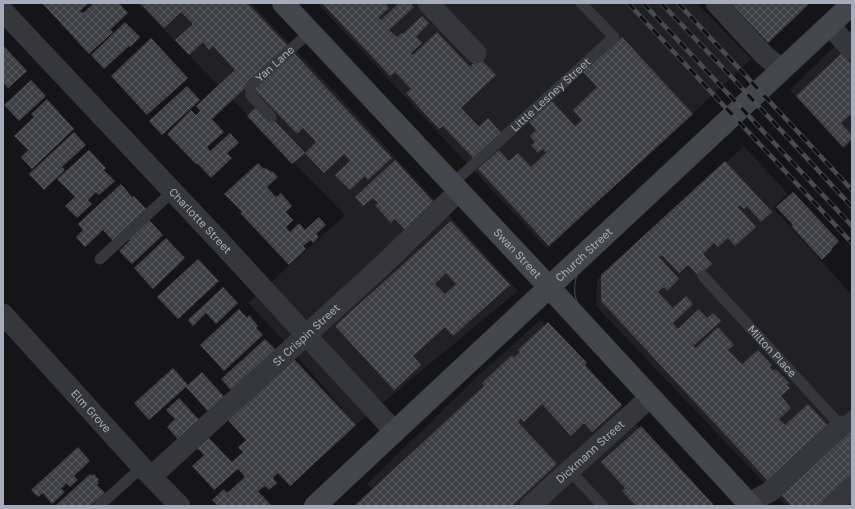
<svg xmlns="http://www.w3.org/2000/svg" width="855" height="509" font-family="'Golos Text',sans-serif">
	<defs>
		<pattern id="building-cross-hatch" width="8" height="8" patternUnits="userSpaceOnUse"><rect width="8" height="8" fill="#3f4045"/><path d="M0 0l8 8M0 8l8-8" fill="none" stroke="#58595e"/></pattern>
	</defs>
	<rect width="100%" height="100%" fill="#151518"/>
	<g fill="#212125">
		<path d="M138 3H251L339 96 518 291 356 425 285 342 248 303 345 215Z"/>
		<path d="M317 3H697L751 59 547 249Z"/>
		<path d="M852 29V141L844 149 790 90Z"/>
		<path d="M744 146 788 194 773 208 852 295V506H786L596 306 597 280Z"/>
		<path d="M540 320 713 506H388L367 484 477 377Z"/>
	</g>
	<g fill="url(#building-cross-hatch)" fill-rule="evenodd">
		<path d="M42 3H89L80 11 83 13 94 3H116L117 4 119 3 128 13 110 30 113 32 89 54Z"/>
		<path d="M140 3H247L289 47 212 119 224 132 207 147 210 151 230 133 239 143 227 153 232 158 211 178 197 163 196 164 167 134 191 110 196 115 200 111 196 106 235 70 213 46 209 50 203 42 189 55 175 40 193 24 181 12 164 28Z"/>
		<path d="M322 3H385L389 8 378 18 381 20 399 3H410L414 7 389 30 397 37 402 33 403 34 422 16 429 23 416 37 422 43 411 53 413 55 437 32 470 67 479 57 496 75 461 108 479 127 488 118 502 134 474 159 443 126 439 129 406 93 411 89 395 72 390 76Z"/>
		<path d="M731 3H810L768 43Z"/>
		<path d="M125 22 140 37 130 47 129 46 104 69 91 55Z"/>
		<path d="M622 37 693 114 549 246 478 169 499 150 509 161 518 153 531 167 546 153 543 149 538 153 531 145 535 142 530 136 536 130 529 122 552 101 575 126 582 120 573 110 597 87 583 72Z"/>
		<path d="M151 38 188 78 147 115 111 76Z"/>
		<path d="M3 45 27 71 8 88 3 82Z"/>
		<path d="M293 52 392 158 368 180 365 176 350 190 335 175 350 161 344 154 324 173 305 153 316 142 303 128 297 134 253 88Z"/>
		<path d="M842 53 852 64V117L850 115 841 123 852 135V139L843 147 796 96Z"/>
		<path d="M31 80 46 96 19 121 4 105Z"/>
		<path d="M187 86 200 100 162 135 149 121Z"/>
		<path d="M47 99 74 129 32 169 21 157 28 150 14 136 34 117 31 114Z"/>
		<path d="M259 104 305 153 292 164 247 116Z"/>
		<path d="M74 132 86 145 62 167 65 170 44 190 29 174Z"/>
		<path d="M89 150 106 168 104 170 115 181 99 195 96 192 88 200 92 204 77 218 65 206 75 197 57 179Z"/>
		<path d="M395 160 439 208 410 235 395 219 391 223 375 205 378 203 373 198 363 206 355 197Z"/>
		<path d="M725 161 772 212 761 222 747 206 744 209 740 205 738 207 756 227 735 246 728 238 718 247 714 243 703 254 712 264 699 276 688 265 679 273 662 255 659 257 679 279 667 291 664 287 658 292 673 308 686 296 693 304 673 323 678 329 699 309 707 318 713 313 721 321 693 346 696 348 718 327 734 345 728 350 742 364 758 350 772 365 770 367 774 371 776 369 789 383 787 385 790 388 781 396 791 408 779 419 785 425 808 404 830 428 770 483 601 301V275Z"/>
		<path d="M258 163 264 169 266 168 271 172 272 171 278 177 267 187 276 197 281 193 292 206 286 212 293 220 286 227 290 232 299 223 305 230 319 217 326 225 316 234 319 237 313 243 311 240 303 246 306 249 289 265 240 213 242 212 224 194Z"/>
		<path d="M121 184 132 197 134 196 147 210 114 242 103 230 85 247 76 237 83 230 78 224Z"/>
		<path d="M793 192 839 241 831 249 832 250 822 260 791 226 793 225 776 207Z"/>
		<path d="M148 219 163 235 132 264 119 251 130 240 128 238Z"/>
		<path d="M451 221 510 285 453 336 445 327 413 356 421 365 394 390 335 326ZM446 273 456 284 445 294 435 284Z"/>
		<path d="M166 238 185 258 153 289 134 268Z"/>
		<path d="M198 259 219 281 178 319 157 297Z"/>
		<path d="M223 287 238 303 216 324 206 313 193 326 188 320Z"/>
		<path d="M239 309 247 318 249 315 258 326 256 328 263 335 224 371 200 345Z"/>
		<path d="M548 322 587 363 585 365 622 405 592 432 584 423 571 436 542 404 524 422 521 419 518 422 557 464 512 506H354L484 386 482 383 512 355 514 358 520 352 518 350Z"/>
		<path d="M265 339 278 352 231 390 221 379Z"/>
		<path d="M293 358 356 425 290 486 278 473 273 478 277 483 269 490 265 486 258 491 272 506H218L212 500 224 489 227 493 245 477 238 469 214 490 192 466 204 455 195 446 207 436 232 462 243 452 238 447 246 440 227 419Z"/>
		<path d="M173 368 188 385 202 372 229 402 213 417 186 387 149 420 134 403Z"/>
		<path d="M179 398 204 425 183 445 167 427 175 419 166 410Z"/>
		<path d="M852 423V478L822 506H791L778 491Z"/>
		<path d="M641 426 713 504 712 506H636L622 491 625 488 601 462Z"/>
		<path d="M78 447 90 461 74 476 78 480 70 487 67 483 61 489 65 492 52 504 43 493 38 497 31 490Z"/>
		<path d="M90 474 92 476 94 474 99 480 97 481 99 483 97 485 105 493 90 506H55Z"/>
	</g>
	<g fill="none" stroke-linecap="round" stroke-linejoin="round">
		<g stroke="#36373d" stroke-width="11">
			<path id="s1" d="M271 117 251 95 250 86 310 32"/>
			<path id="s2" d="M452 184 614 37 581 3"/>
			<path d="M100 259 173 191"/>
			<path id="s3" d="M703 276 841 426 852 416"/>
			<path d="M570 471 603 506"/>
			<path d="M99 506 142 467"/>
		</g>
		<g stroke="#36373d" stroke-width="21">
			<path d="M428 3 476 53"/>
			<path d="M716 3 763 54 782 70"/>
			<path id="s4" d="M3 11 226 248 395 432"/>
			<path d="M829 25 852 50"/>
			<path id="s5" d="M3 314 142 467 180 506"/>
			<path id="s6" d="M152 476 387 261 459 191"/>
			<path id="s7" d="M530 506 634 412 650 397"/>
			<path d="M748 506 753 501 771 491 841 426"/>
			<path d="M832 506 852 487"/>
		</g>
		<g stroke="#44464d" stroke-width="22">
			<path id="s8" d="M283 3 549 287 751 506"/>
			<path id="s9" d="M315 506 852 4"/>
		</g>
		<g stroke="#494b52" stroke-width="1">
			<path d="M276 3 570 317 646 401 744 506"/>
			<path d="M289 3 577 311 758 506"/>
			<path d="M581 268C572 280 573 298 581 311"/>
			<path d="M308 506 846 3"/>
			<path d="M323 506 852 11"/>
		</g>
		<defs>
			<g id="rail">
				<path d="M628 3 852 243"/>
				<path d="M643 3 852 226"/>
				<path d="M661 3 726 71 852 207"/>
				<path d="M678 3 852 190"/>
			</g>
		</defs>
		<use href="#rail" stroke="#494b52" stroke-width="4.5"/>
		<use href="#rail" stroke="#101013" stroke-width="3" stroke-dasharray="9" stroke-linecap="butt"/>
	</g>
	<g text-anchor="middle" stroke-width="3.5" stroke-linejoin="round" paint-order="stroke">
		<g font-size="11" fill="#a6acb9" stroke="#101013">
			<text dy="4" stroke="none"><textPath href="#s1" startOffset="72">Yan Lane</textPath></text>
			<text dy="4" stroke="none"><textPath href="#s2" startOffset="133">Little Lesney Street</textPath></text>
			<text dy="4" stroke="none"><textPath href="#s4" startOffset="288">Charlotte Street</textPath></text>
			<text dy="4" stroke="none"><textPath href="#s8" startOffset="343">Swan Street</textPath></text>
			<text dy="4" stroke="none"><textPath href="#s9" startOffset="368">Church Street</textPath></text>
			<text dy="4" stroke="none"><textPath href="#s6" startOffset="209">St Crispin Street</textPath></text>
			<text dy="4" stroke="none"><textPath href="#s3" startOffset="102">Milton Place</textPath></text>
			<text dy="4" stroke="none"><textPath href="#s5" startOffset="131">Elm Grove</textPath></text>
			<text dy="4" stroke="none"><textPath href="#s7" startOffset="81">Dickmann Street</textPath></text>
		</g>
	</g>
	<rect width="855" height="509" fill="none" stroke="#a6acb9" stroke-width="8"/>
</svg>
